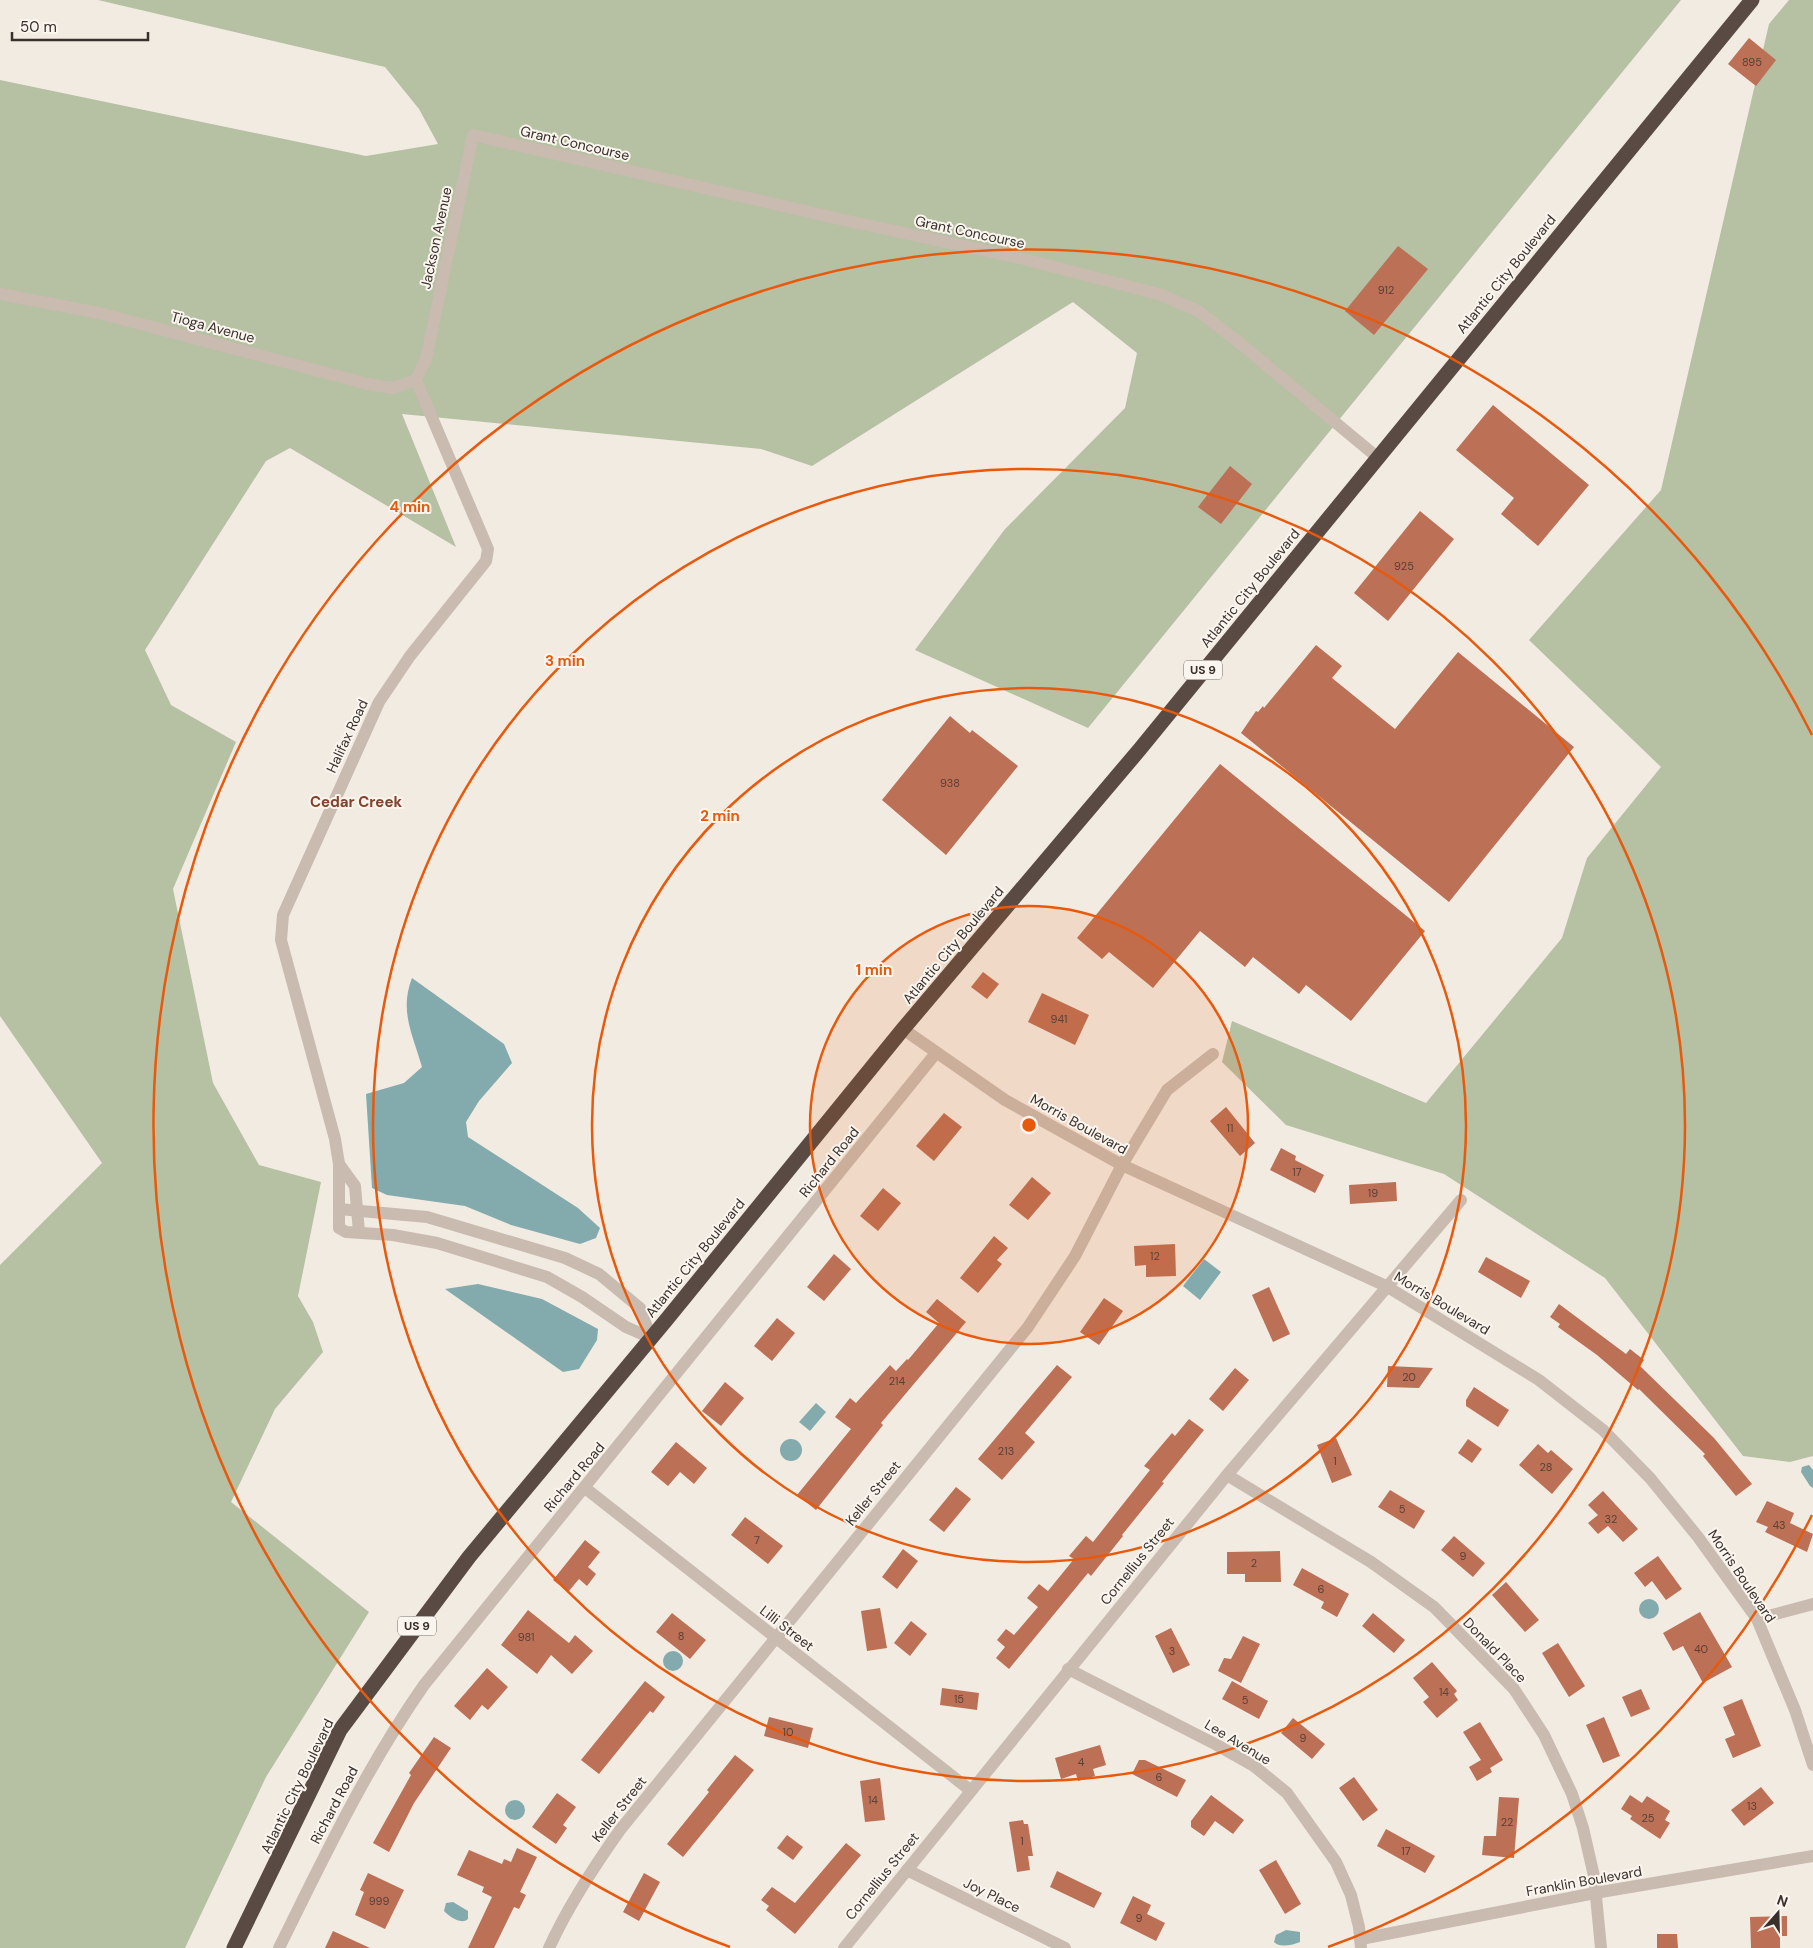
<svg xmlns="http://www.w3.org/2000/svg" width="1813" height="1948" font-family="'DM Sans',sans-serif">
	<rect width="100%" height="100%" fill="#f2ebe2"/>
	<g fill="#b6c0a3">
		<path d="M98 0H1681L1088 728 915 650 1005 529 1125 408 1137 353 1073 302 812 466 761 449 402 414 456 547 290 448 266 461 145 650 171 705 236 742 173 889 213 1083 259 1165 321 1182 298 1296 313 1322 323 1352 275 1409 231 1502 369 1612 266 1777 185 1948H0V1265L102 1163 0 1016V80L366 156 438 144 419 109 385 67Z"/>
		<path d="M1789 0H1813V1456L1790 1462 1743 1456 1605 1278 1444 1174 1286 1125 1222 1062 1232 1021 1426 1103 1562 938 1587 858 1661 767 1529 640 1661 490 1769 24Z"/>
	</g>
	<g fill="#83aaad">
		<path d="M412 978 504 1044 512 1063 479 1101 466 1122 468 1137 578 1208 600 1228 596 1238 580 1244 511 1225 465 1206 387 1195 372 1188 366 1094 404 1083 422 1067C413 1035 399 1011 412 978Z"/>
		<path d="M1204 1259 1221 1272 1200 1300 1183 1286Z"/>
		<path d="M478 1284 542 1299 598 1329 597 1340 579 1369 563 1372 445 1289Z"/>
		<path d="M816 1403 826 1412 810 1431 799 1422Z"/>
		<circle cx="791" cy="1450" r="11"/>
		<path d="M1809 1465 1813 1470V1488L1810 1486 1801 1472 1802 1467Z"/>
		<circle cx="1649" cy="1609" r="10"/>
		<circle cx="673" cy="1661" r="10"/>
		<circle cx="515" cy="1810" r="10"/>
		<path d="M453 1902 468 1911V1919C461 1925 450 1917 444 1911L446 1903Z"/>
		<path d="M1286 1930 1300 1932V1942C1293 1945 1279 1948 1274 1942L1276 1935Z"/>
	</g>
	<g fill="#bc7056">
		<path d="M1749 38 1776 60 1756 86 1728 64Z"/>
		<path d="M1398 246 1428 269 1374 335 1345 311Z"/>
		<path d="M1493 405 1589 485 1538 546 1501 514 1514 498 1456 450Z"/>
		<path d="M1230 466 1252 484 1221 524 1198 507Z"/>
		<path d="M1420 511 1454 539 1388 621 1354 593Z"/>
		<path d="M1316 645 1342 666 1332 678 1395 729 1458 652 1574 747 1449 902 1241 733 1256 711 1258 712 1263 706 1264 708Z"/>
		<path d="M950 716 970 733 972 730 1018 766 946 855 882 800Z"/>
		<path d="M1220 764 1425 931 1351 1021 1306 985 1299 994 1253 957 1245 967 1200 931 1153 988 1109 952 1102 959 1077 938Z"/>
		<path d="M983 972 999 984 987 999 971 987Z"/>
		<path d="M1042 993 1089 1015 1075 1045 1028 1022Z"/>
		<path d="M1226 1107 1255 1143 1240 1156 1210 1121Z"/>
		<path d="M944 1113 962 1127 934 1161 916 1146Z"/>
		<path d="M1281 1148 1296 1156 1295 1160 1324 1175 1315 1193 1270 1170Z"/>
		<path d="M1032 1177 1051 1193 1028 1220 1009 1205Z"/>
		<path d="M1396 1182 1397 1201 1350 1204 1349 1185Z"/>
		<path d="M883 1188 901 1203 878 1231 860 1216Z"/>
		<path d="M994 1236 1008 1248 997 1260 1002 1264 978 1293 960 1278Z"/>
		<path d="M1175 1244 1176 1276 1146 1277V1265L1135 1266 1134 1246Z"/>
		<path d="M834 1254 851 1269 824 1301 807 1287Z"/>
		<path d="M1486 1257 1530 1281 1521 1298 1478 1272Z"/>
		<path d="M1269 1287 1290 1334 1273 1342 1252 1295Z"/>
		<path d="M1104 1298 1123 1311 1099 1345 1080 1332Z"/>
		<path d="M937 1299 966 1322 881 1423 883 1425 816 1510 797 1495 851 1429 835 1417 850 1398 856 1403 890 1365 896 1371 907 1359 908 1360 939 1323 926 1312Z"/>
		<path d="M1559 1304 1626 1354 1630 1349 1644 1360 1640 1366 1714 1438 1752 1484 1736 1496 1703 1456 1705 1454 1639 1389 1638 1390 1597 1355 1558 1327 1560 1324 1550 1317Z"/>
		<path d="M777 1318 795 1333 772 1361 754 1346Z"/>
		<path d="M1057 1365 1072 1377 1025 1433 1035 1442 1002 1480 978 1459Z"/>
		<path d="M1388 1366 1433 1368 1419 1388 1387 1387Z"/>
		<path d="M1235 1368 1249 1380 1223 1411 1209 1399Z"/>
		<path d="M725 1382 744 1398 721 1426 702 1411Z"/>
		<path d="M1474 1387 1509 1410 1498 1427 1466 1406V1400Z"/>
		<path d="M1189 1419 1204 1430 1162 1482 1164 1483 1122 1535 1123 1536 1091 1576 1088 1573 1009 1669 996 1658 1005 1647 997 1640 1006 1629 1014 1635 1038 1607 1027 1598 1039 1584 1048 1591 1074 1559 1069 1556 1086 1536 1093 1542 1150 1470 1144 1466 1172 1433 1175 1436Z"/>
		<path d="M1336 1438 1352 1475 1332 1483 1317 1445Z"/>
		<path d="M1468 1439 1482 1449 1472 1463 1458 1453Z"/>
		<path d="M676 1442 707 1468 694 1484 680 1472 668 1486 651 1472Z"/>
		<path d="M1538 1444 1548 1453 1551 1450 1573 1469 1552 1494 1519 1465Z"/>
		<path d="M956 1487 971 1499 944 1532 929 1520Z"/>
		<path d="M1390 1490 1425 1511 1414 1529 1378 1507Z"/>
		<path d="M1603 1491 1638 1529 1623 1542 1608 1526 1598 1534 1588 1523 1598 1515 1588 1505Z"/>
		<path d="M1767 1501 1794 1513 1790 1523 1813 1534 1807 1552 1765 1532 1768 1527 1756 1522Z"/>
		<path d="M745 1517 783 1546 768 1564 731 1535Z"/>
		<path d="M1454 1536 1485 1563 1473 1577 1441 1550Z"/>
		<path d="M585 1540 600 1552 588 1567 596 1574 587 1586 579 1579 568 1592 553 1580Z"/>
		<path d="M903 1549 918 1561 897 1589 882 1577Z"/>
		<path d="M1280 1551 1281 1582H1245V1574H1227V1552Z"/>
		<path d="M1658 1556 1682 1589 1666 1600 1652 1581 1645 1587 1634 1573Z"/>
		<path d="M1302 1568 1349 1594 1337 1617 1321 1608 1324 1602 1293 1585Z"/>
		<path d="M1506 1582 1539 1620 1525 1632 1492 1595Z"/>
		<path d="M880 1608 887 1648 867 1651 861 1611Z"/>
		<path d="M528 1610 569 1643 575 1635 593 1651 572 1674 551 1655 537 1674 501 1645Z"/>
		<path d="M1700 1612 1732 1667 1703 1683 1683 1646 1673 1651 1663 1633Z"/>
		<path d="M672 1613 706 1640 690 1659 656 1632Z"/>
		<path d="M1373 1613 1405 1640 1394 1653 1362 1626Z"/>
		<path d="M911 1621 927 1634 910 1656 894 1643Z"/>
		<path d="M1171 1628 1190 1665 1173 1673 1155 1636Z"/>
		<path d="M1243 1636 1260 1644 1241 1683 1218 1671 1224 1658 1231 1659Z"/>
		<path d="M1558 1643 1585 1686 1569 1697 1542 1653Z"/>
		<path d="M1432 1662 1457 1691 1454 1694 1458 1700 1437 1718 1423 1702 1429 1697 1413 1678Z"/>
		<path d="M487 1668 508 1687 488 1710 482 1705 470 1720 454 1706Z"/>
		<path d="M645 1681 665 1697 653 1713 650 1711 599 1774 581 1760Z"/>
		<path d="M1232 1681 1268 1701 1259 1719 1222 1699Z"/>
		<path d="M942 1688 979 1693 977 1710 940 1705Z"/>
		<path d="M1641 1689 1650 1709 1631 1717 1622 1697Z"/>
		<path d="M1742 1699 1761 1746 1733 1758 1725 1739 1735 1735 1723 1707Z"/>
		<path d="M769 1717 813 1728 808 1748 764 1736Z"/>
		<path d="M1604 1717 1620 1756 1603 1763 1586 1725Z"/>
		<path d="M1293 1718 1325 1744 1312 1759 1281 1733Z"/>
		<path d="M1480 1722 1503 1760 1490 1768 1492 1772 1477 1781 1469 1767 1481 1760 1463 1732Z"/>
		<path d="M434 1737 451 1748 414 1803 389 1852 373 1843 411 1775 409 1773Z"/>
		<path d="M1100 1745 1106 1765 1093 1769 1095 1776 1078 1781 1076 1774 1061 1779 1055 1758Z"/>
		<path d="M735 1755 754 1770 683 1857 667 1844 709 1792 707 1790Z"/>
		<path d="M1139 1760H1145L1186 1780 1177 1797 1132 1774Z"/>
		<path d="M1354 1777 1378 1810 1363 1821 1339 1788Z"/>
		<path d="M880 1778 885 1820 865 1822 860 1781Z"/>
		<path d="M1761 1787 1774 1803 1744 1826 1731 1810Z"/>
		<path d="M557 1793 576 1807 563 1825 567 1828 556 1844 532 1827Z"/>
		<path d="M1211 1795 1244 1820 1233 1834 1215 1821 1204 1836 1191 1827V1821Z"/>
		<path d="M1630 1795 1642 1803 1647 1796 1670 1811 1665 1820 1670 1823 1660 1839 1630 1819 1632 1816 1621 1809Z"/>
		<path d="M1499 1797 1519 1798 1514 1858 1482 1855 1484 1836H1496Z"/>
		<path d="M1023 1820 1024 1824H1028L1033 1856H1028L1030 1870 1017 1872 1009 1822Z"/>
		<path d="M1386 1829 1435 1856 1425 1873 1377 1846Z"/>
		<path d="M787 1835 803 1847 793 1860 777 1848Z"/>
		<path d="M846 1843 861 1855 795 1934 766 1910 769 1906 761 1900 772 1887 795 1903Z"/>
		<path d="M517 1848 537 1857 520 1892 526 1895 519 1909 514 1907 494 1948H468L492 1897 482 1892 484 1887 457 1875 469 1850 502 1864 504 1859 511 1862Z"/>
		<path d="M1276 1860 1301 1904 1285 1914 1259 1870Z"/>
		<path d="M1057 1871 1102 1893 1094 1908 1050 1887Z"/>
		<path d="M368 1873 404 1890 385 1929 355 1915 364 1892 360 1890Z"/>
		<path d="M644 1873 660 1882 639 1921 623 1912Z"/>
		<path d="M1133 1896 1151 1905 1147 1914 1165 1923 1156 1941 1120 1923Z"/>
		<path d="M1787 1916V1936H1780V1948H1751L1750 1917Z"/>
		<path d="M333 1931 370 1948H325Z"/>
		<path d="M1657 1934H1677L1678 1948H1657Z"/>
	</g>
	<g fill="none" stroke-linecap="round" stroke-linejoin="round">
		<g stroke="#c9bbaf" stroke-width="12">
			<path d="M0 294 99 313 368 384 393 388 416 380"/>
			<path d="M416 380 488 549 486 561 410 656 379 702 283 915 281 940 335 1139 339 1164V1228L346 1232 393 1235 437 1243 547 1277 582 1297 626 1327 651 1338"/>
			<path d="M416 380 426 359 473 135 844 220 1020 258 1162 295 1198 311 1236 340 1377 457"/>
			<path d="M903 1029 1005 1100 1122 1165 1386 1286 1539 1380 1603 1430 1650 1478 1698 1537 1757 1619 1795 1710 1813 1765"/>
			<path d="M339 1164 355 1186 359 1232"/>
			<path d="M339 1209 427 1217 565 1258 599 1274 640 1308 651 1338"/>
			<path d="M1227 1475 1371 1562 1434 1607 1514 1689 1544 1735 1572 1794 1583 1828 1594 1876 1601 1948"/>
			<path d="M585 1488 970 1790"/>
			<path d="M1757 1619 1813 1604"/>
			<path d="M1068 1669 1215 1744 1254 1766 1287 1793 1336 1862 1351 1895 1359 1927 1361 1948"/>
			<path d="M907 1870 1065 1948"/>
			<path d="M1361 1939 1595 1893 1813 1856"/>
			<path d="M279 1948C324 1857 366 1768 424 1685L936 1053"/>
			<path d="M549 1948C568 1906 593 1868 620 1830L1028 1327 1075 1256 1122 1165 1167 1090 1213 1054"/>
			<path d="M844 1948 1227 1475 1461 1200"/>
		</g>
		<path stroke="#594b44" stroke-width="15" d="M234 1948 340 1730 469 1557 667 1319 903 1029 1140 749 1752 0"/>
	</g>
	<circle cx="1029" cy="1125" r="219" fill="#e8590c" fill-opacity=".12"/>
	<g fill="none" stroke="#e8590c" stroke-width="2.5">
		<circle cx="1029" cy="1125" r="219"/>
		<circle cx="1029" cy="1125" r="437"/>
		<circle cx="1029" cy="1125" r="656"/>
		<path d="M1812 1515A875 875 0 0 1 1328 1947M730 1947A875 875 0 1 1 1812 735"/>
	</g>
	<g text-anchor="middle" stroke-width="4" stroke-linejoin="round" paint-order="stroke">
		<g font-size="11" fill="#5a4036">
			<text x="1752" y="66">895</text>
			<text x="1386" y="294">912</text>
			<text x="1404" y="570">925</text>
			<text x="950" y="787">938</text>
			<text x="1059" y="1023">941</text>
			<text x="1230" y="1132">11</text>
			<text x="1297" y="1176">17</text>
			<text x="1373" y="1197">19</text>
			<text x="1155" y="1260">12</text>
			<text x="1409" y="1381">20</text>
			<text x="897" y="1385">214</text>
			<text x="1006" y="1455">213</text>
			<text x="1335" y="1465">1</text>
			<text x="1546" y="1471">28</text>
			<text x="1402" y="1513">5</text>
			<text x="1611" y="1523">32</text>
			<text x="1779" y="1529">43</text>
			<text x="757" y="1544">7</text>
			<text x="1463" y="1560">9</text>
			<text x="1254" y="1567">2</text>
			<text x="1321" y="1593">6</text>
			<text x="681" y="1640">8</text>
			<text x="526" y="1641">981</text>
			<text x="1701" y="1653">40</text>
			<text x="1172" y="1655">3</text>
			<text x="1444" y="1696">14</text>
			<text x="959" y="1703">15</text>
			<text x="1245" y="1704">5</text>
			<text x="788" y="1736">10</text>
			<text x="1303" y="1742">9</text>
			<text x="1081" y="1766">4</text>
			<text x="1159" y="1781">6</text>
			<text x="873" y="1804">14</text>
			<text x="1752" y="1810">13</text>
			<text x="1648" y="1822">25</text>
			<text x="1507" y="1826">22</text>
			<text x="1022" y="1845">1</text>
			<text x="1406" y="1855">17</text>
			<text x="379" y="1905">999</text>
			<text x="1139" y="1922">9</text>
		</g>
		<g fill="#faf5ee" stroke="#736b66" stroke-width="1">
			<rect x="1184" y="660.5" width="38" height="19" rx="4"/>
			<rect x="398" y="1616.5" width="38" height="19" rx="4"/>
		</g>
		<g font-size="12" font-weight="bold" fill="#39302c">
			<text x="1203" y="674">US 9</text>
			<text x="417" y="1630">US 9</text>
		</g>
		<g font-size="14" fill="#39302c" stroke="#faf5ee">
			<text transform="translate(575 143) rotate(13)" y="5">Grant Concourse</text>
			<text transform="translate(970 232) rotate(12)" y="5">Grant Concourse</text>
			<text transform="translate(436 238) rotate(-78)" y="5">Jackson Avenue</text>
			<text transform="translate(1506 274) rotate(-51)" y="5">Atlantic City Boulevard</text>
			<text transform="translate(213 327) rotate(15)" y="5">Tioga Avenue</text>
			<text transform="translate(1250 588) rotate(-51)" y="5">Atlantic City Boulevard</text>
			<text transform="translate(347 736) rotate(-65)" y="5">Halifax Road</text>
			<text transform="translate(953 945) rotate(-50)" y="5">Atlantic City Boulevard</text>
			<text transform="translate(1079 1124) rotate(29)" y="5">Morris Boulevard</text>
			<text transform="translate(829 1162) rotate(-51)" y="5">Richard Road</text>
			<text transform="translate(695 1258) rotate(-51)" y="5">Atlantic City Boulevard</text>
			<text transform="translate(1442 1303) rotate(31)" y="5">Morris Boulevard</text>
			<text transform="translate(574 1477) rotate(-50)" y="5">Richard Road</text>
			<text transform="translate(873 1493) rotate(-51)" y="5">Keller Street</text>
			<text transform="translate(1137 1561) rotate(-51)" y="5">Cornellius Street</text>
			<text transform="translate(1742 1576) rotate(56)" y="5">Morris Boulevard</text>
			<text transform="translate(787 1628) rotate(38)" y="5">Lilli Street</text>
			<text transform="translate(1495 1650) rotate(46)" y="5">Donald Place</text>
			<text transform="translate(1238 1742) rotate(31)" y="5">Lee Avenue</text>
			<text transform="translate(297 1786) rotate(-64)" y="5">Atlantic City Boulevard</text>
			<text transform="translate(334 1805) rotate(-62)" y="5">Richard Road</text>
			<text transform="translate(619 1809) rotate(-52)" y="5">Keller Street</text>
			<text transform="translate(882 1876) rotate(-51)" y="5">Cornellius Street</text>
			<text transform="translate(1584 1881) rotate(-10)" y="5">Franklin Boulevard</text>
			<text transform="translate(992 1895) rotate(26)" y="5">Joy Place</text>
		</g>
		<g font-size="15" font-weight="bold" fill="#81412c" stroke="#faf5ee">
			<text x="356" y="807">Cedar Creek</text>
		</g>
	</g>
	<circle cx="1029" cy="1125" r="8" fill="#e8590c" stroke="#faf5ee" stroke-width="2.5"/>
	<g font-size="15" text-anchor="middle" font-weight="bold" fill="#e8590c" stroke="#faf5ee" stroke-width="4" stroke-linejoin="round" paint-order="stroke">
		<text x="410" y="512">4 min</text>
		<text x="565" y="666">3 min</text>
		<text x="720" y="821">2 min</text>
		<text x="874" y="975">1 min</text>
	</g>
	<g transform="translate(1778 1913) rotate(20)" stroke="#faf5ee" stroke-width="4" paint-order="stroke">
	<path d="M0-4L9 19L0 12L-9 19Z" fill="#39302c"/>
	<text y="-8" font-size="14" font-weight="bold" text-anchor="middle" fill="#39302c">N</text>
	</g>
	<path d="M12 32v8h136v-8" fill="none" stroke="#39302c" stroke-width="2.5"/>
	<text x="20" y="32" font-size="15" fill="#39302c" stroke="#faf5ee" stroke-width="4" paint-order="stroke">50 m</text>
</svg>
